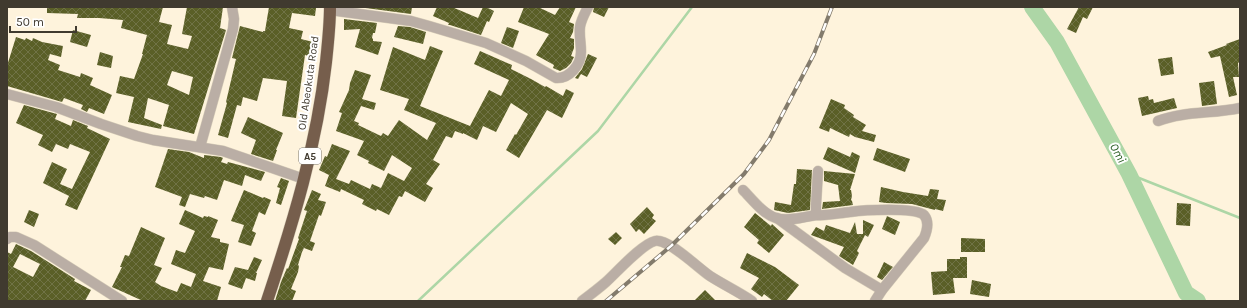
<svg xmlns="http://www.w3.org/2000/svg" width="1247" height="308" font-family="Karla,sans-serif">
	<defs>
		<pattern id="building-cross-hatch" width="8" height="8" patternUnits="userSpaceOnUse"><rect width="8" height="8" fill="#5a5f27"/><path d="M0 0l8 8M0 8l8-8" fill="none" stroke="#707346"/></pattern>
	</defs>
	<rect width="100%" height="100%" fill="#fef3dc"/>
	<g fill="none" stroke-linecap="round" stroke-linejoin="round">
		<g stroke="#add6a6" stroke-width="2.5">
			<path d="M1129 174 1240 218"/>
			<path d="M418 301 598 131 692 7"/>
		</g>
		<path stroke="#add6a6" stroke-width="16" d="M1032 7 1057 42 1129 174 1186 293 1198 301"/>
	</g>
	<g fill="url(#building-cross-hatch)" fill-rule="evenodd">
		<path d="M47 7H163L159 22 172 25 167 44 188 49 192 36 182 34 187 7H223L220 28 226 30 194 134 163 126 169 105 148 98 144 118 162 125 161 129 128 122 134 97 116 93 120 76 134 79 143 54H142L147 35 121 28 123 20 99 18H77L78 14 47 13ZM172 71 193 77 189 95 167 85Z"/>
		<path d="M269 7H303L316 8 315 16 292 13 289 28 303 31 301 39 313 42 309 56 305 55 296 118 282 116 287 81 263 78 257 101 243 97 241 106 237 105 228 138 218 135 227 103 226 102 236 59 232 58 240 26 263 32V31H265Z"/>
		<path d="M358 7H412L411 14Z"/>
		<path d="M437 7H452L478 18 483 7H486L494 11 489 22 487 21 481 35 450 25H448L449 23 433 16Z"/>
		<path d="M524 7H538L555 15 560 7H576L569 22 574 24 573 32 570 38 574 39V48L571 56 574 57 571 63 566 68 560 71 553 68 554 65 536 55 549 34 518 22Z"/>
		<path d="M594 7H609L604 17 593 12Z"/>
		<path d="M1079 7H1093L1087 19 1083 17 1076 33 1067 29Z"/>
		<path d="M344 19 377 23 375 33H373L372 38 373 39V41L382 42 378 55 355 47 360 29 344 30Z"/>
		<path d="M398 26 410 27 426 32 423 44 394 37Z"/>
		<path d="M507 27 519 31 513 48 501 43Z"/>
		<path d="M73 30 91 35 87 47 70 42Z"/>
		<path d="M16 37 25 40 26 38 32 41 33 38 42 42 63 46 61 57 50 54 48 60 60 65 58 70 80 77 81 73 93 78 90 85 112 95 104 114 89 108 87 112 81 109 83 105 64 98 62 102 7 86V66Z"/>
		<path d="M1240 39V62L1238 63 1239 77H1233L1237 95 1229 97 1220 56 1211 58 1208 52 1227 45 1226 44Z"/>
		<path d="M430 46 443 51 420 106 470 126 489 90 501 96 509 80 474 64 480 51 512 65 511 69 531 79 545 87 546 86 563 96 566 89 574 93 562 118 547 110 519 158 506 150 515 134 516 135 528 114 511 103 496 132 483 126 477 140 463 133V134L455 131 452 138 446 136 433 160 440 164 426 184 433 188 425 202 405 191 402 197 399 196 389 215 377 209 376 211 362 204 364 200 341 189 340 192 325 186 329 175 319 170 325 156 327 157 332 144 350 151 336 179 349 184 351 180 370 189 372 184 381 188 388 173 404 181 412 168 392 155 384 171 368 163 369 161 357 155 364 141 336 131 342 113 339 112 349 90 350 83 355 70 371 75 362 99 376 103 374 110 361 106 354 121 359 123 358 125 381 136 383 133 388 136 399 120 427 140 436 123 404 110 409 99 380 90 393 47 425 60Z"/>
		<path d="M100 52 113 56 111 68 97 65Z"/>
		<path d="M588 54 597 58 587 77 581 74 578 79 575 78 582 69Z"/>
		<path d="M1172 57 1174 74 1161 76 1158 59Z"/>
		<path d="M1214 81 1217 104 1202 106 1199 83Z"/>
		<path d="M1148 96 1149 100 1153 99 1154 103 1174 98 1177 108 1142 116 1138 98Z"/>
		<path d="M831 99 845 105 844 108 854 115 853 117 866 125 862 131 876 135 874 142 855 137 850 134 849 137 830 128 829 132 819 128Z"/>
		<path d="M24 105 57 114 55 119 71 126 73 120 88 126 87 128 110 139 77 210 65 205 69 196 43 183 52 162 67 169 60 184 72 189 90 152 70 144 68 149 56 144 52 152 38 145 43 135 16 123Z"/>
		<path d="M248 117 283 133 276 150H277L273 161 251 154 256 140 241 133Z"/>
		<path d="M828 147 850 157 852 152 860 156 855 173 823 159Z"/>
		<path d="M877 148 910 159 905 172 873 160Z"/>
		<path d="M168 149 189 152 204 158V155L221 157 223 158 221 162 227 164 228 162 265 172 261 181 245 175 242 186 224 180 217 200 205 196 204 198 190 194 185 207 179 205 182 197 155 187Z"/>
		<path d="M797 169 812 170 810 210 788 213 774 210 775 202 791 205 794 184H796Z"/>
		<path d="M824 171 855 174 850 190H851L852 196 851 200 852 201 853 205 822 209 823 202 840 201 838 185 824 181Z"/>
		<path d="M281 178 289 181 281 205 276 203 280 188 277 187Z"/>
		<path d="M881 187 903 192 928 196 930 189 939 190 937 199 946 200 943 211 935 209V210L912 204 886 203 879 202Z"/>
		<path d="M244 190 263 198 264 197 271 200 265 215 259 212 252 231 256 233 251 246 238 242 244 225 231 221Z"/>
		<path d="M312 190 321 194 318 200 326 202 321 216 319 215 310 241 315 243 312 251 304 248 302 252 298 265 299 266 298 272 291 289 296 291 292 301H275L281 282 287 268 288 269 299 239 298 238 307 211 304 210Z"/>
		<path d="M1177 203 1191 204 1190 226 1176 225Z"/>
		<path d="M647 207 654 215 652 218 656 221 644 234 639 229 636 232 630 224Z"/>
		<path d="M29 210 39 214 34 227 24 222Z"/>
		<path d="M185 210 203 218 204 216 208 217V216L218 220 211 237 220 239V242L229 244 223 270 209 267 203 281 221 287 217 301H143L112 287 122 267H120L125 255 129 256 141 227 165 238 154 265 162 268 155 282 161 286 177 292 181 283 191 287 196 274 171 264 176 250 185 253 195 231 179 224Z"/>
		<path d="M755 213 771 226 772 224 784 235 769 253 757 243 759 240 744 227Z"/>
		<path d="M887 216 900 222 895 235 882 229Z"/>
		<path d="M863 220 874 225 868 237 865 235 857 251 859 253 853 265 839 256 844 247 811 235 816 227 824 231 826 225 850 233 855 222 857 234H863Z"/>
		<path d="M616 232 622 238 615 245 608 239Z"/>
		<path d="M961 238 985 239V252H961Z"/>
		<path d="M16 244 31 251 75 279 74 281 91 290 85 301H7V252L11 254ZM20 254 40 264 33 277 13 267Z"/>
		<path d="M747 253 775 267 799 285 786 301H773L764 294 762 297 751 289 759 278 740 268Z"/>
		<path d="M254 257 262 260 256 273H257L255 281 246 278 242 289 228 284 235 267 248 270Z"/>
		<path d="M960 257H967V278H953L955 293 933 295 931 272 947 271V259H960Z"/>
		<path d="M884 262 893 267 882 280 877 277Z"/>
		<path d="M972 280 991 284 989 297 970 294Z"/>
		<path d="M705 290 716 301H694Z"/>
	</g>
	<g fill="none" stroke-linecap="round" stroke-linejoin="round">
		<defs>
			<g id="street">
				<path d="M330 10 411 21 429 26 486 43 526 61 556 78C569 79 581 65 581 52 581 43 579 35 580 27 581 20 585 13 588 7"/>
				<path d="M7 94 56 107 101 124 137 136 153 140 223 151 304 179"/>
				<path d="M1158 121C1184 111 1212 114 1240 108"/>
				<path d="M200 147 233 29 234 19 232 7"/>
				<path d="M818 171 816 205V215C828 216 839 213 850 212 863 210 915 207 924 215 930 222 927 231 924 238L882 290 875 301"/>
				<path d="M743 190C752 199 763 214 776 218 787 222 805 217 816 215"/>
				<path d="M777 218 845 268 882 290"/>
				<path d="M7 239 10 237H16L34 245 122 301"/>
				<path d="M582 301C590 295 598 289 606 282 617 272 642 244 655 241 668 238 698 268 710 276 724 285 739 292 752 301"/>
			</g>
			<path id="highway" d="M267 301C293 223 317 144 326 62 328 43 330 25 330 7"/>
		</defs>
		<use href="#street" stroke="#d8ceb9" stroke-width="11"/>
		<use href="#highway" stroke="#d8ceb9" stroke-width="13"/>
		<use href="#street" stroke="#baaea5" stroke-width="10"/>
		<use href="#highway" stroke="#765e4c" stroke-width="12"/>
		<defs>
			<path id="rail" d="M606 301 671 246 744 174 769 140 814 54 832 7"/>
		</defs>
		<use href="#rail" stroke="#837b6c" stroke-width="4"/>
		<use href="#rail" stroke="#fff" stroke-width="2.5" stroke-dasharray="8" stroke-linecap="butt"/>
	</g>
	<g text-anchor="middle" stroke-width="4" stroke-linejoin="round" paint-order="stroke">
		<rect fill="#fff" stroke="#79756d" stroke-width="1" x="299" y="148" width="22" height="16" rx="3"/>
		<g font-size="10" font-weight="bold" fill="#403a2f">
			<text x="310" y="160">A5</text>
		</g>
		<g font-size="11" fill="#403a2f" stroke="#fff">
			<text transform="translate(308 83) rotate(-82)" y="4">Old Abeokuta Road</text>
		</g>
		<g font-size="12" font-style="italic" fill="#275c20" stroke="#fff">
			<text transform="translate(1118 153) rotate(61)" y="4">Omi</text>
		</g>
	</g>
	<rect width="1247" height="308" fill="none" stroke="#403a2f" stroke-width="16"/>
	<path d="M10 26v6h66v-6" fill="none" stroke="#403a2f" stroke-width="2"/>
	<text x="16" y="26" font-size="12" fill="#403a2f" stroke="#ffffff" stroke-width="3" paint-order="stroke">50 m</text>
</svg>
